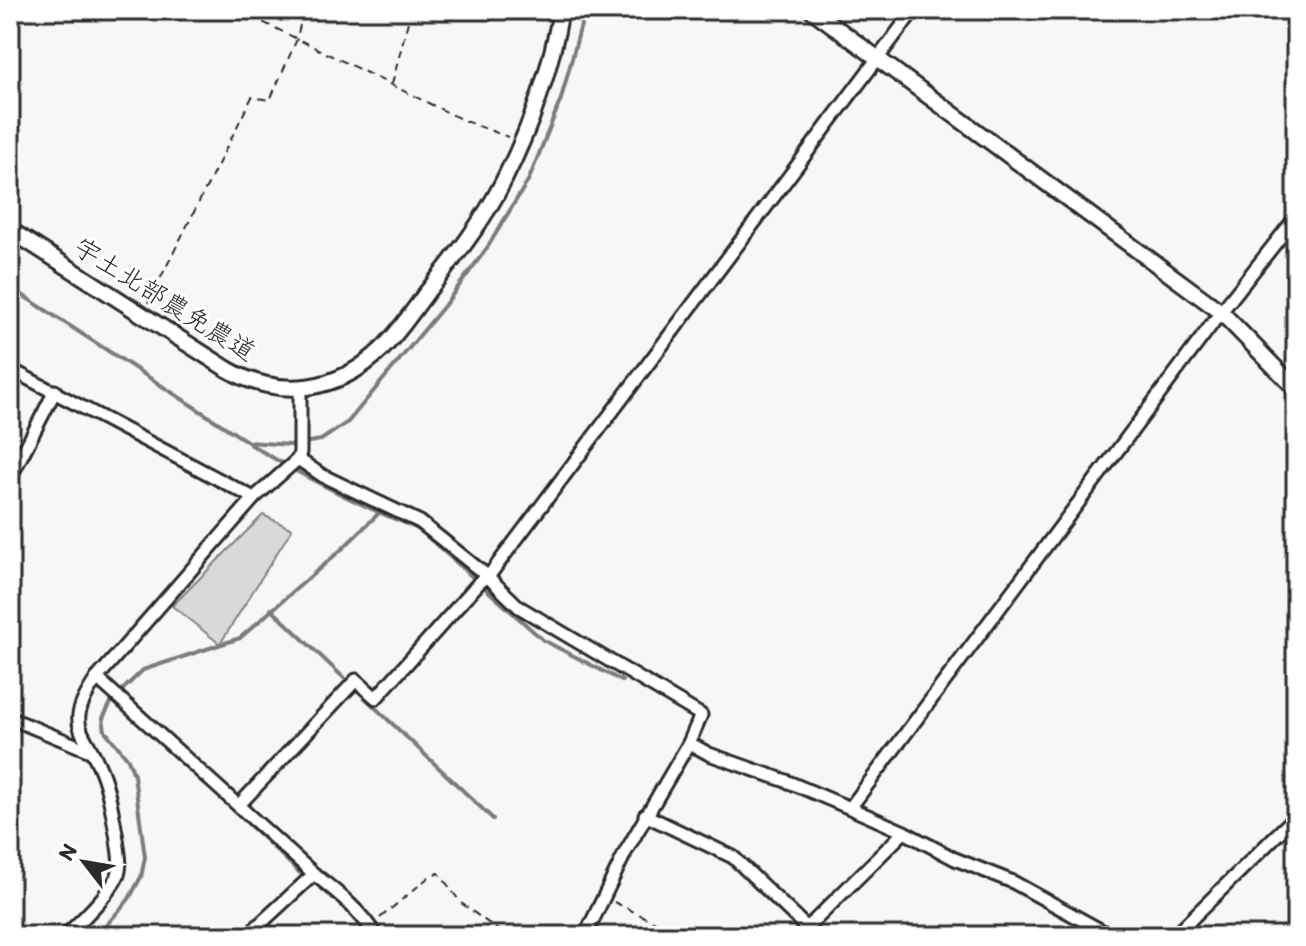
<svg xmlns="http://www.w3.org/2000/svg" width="1306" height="946" font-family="Itim,'Klee One',sans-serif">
	<rect width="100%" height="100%" fill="#f7f7f7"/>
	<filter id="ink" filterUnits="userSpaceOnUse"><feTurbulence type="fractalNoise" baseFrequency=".0125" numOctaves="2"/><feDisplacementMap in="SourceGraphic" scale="16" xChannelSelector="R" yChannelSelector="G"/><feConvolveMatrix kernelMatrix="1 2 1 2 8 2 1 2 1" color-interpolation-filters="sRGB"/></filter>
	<g filter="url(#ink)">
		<path fill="#d9d9d9" stroke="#828282" stroke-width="2" d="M263 515 292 529 220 644 172 606Z"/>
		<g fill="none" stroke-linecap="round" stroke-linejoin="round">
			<g stroke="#7b7b7b" stroke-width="4">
				<path d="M10 287 248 442 291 445 321 440 348 422 444 306 487 248 529 179 561 99 585 10"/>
				<path d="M250 444C290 469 333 491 376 511 391 518 406 522 421 531L543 640 622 681"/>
				<path d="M271 609 493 819"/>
				<path d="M194 772 299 872 330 894"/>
				<path d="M97 936 129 899 141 877 145 857 134 775 128 759 105 731 103 718 113 699 143 670 240 638 342 549 379 513"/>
			</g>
			<defs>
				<g id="minor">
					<path d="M10 369 254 498"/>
					<path d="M298 459 323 476 420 522 486 575 519 607 701 715 689 743 626 851 585 936"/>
					<path d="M10 478 55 391"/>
					<path d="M488 577 914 10"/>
					<path d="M97 678 314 874C338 893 360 910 376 936"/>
					<path d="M10 718 90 751"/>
					<path d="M689 743 709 754 786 781 850 808 904 832 955 859 1013 882 1111 936"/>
					<path d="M239 805 356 680 376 698 486 575"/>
					<path d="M850 808 1221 312 1296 217"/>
					<path d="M645 815 733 857 807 928"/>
					<path d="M65 936C80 922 110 893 118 875 122 864 118 850 117 839 113 817 110 793 102 773 85 728 62 728 97 678L254 498 298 459 300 452V388"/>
					<path d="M247 936 314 874"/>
					<path d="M799 936 904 832"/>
					<path d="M1174 936 1296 816"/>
				</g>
				<g id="tertiary">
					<path d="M812 10 1221 312 1296 389"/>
					<path d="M10 230 227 369C280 400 338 392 382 349 399 332 413 311 427 292 455 257 483 222 503 182 530 129 551 68 561 10"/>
				</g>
			</defs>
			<use href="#minor" stroke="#2b2b2b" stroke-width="17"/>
			<use href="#tertiary" stroke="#2b2b2b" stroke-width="20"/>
			<g stroke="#2b2b2b" stroke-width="2" stroke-dasharray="8 6" stroke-linecap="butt">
				<path d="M238 10 465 121 508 137"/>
				<path d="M392 84 411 10"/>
				<path d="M148 303 252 97 270 100 297 39 303 10"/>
				<path d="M614 902 667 928 676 936"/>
				<path d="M380 918 429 877 439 873 461 903 506 936"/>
			</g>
			<use href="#minor" stroke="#fff" stroke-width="11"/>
			<use href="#tertiary" stroke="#fff" stroke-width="14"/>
		</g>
	</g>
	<g text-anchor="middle" stroke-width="6" stroke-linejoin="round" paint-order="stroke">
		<g font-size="26" fill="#2b2b2b" stroke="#fff">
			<text transform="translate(165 299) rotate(32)" y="9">宇土北部農免農道</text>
		</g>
	</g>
	<rect width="1306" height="946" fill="none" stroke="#fff" stroke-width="40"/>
	<rect x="20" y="20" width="1266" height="906" fill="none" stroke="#2b2b2b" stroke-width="3" filter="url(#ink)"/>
	<g transform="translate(84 862) rotate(301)" stroke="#ffffff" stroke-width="6" paint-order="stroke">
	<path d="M0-6L14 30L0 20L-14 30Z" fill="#2b2b2b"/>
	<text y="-12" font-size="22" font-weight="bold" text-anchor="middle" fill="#2b2b2b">N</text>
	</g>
</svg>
